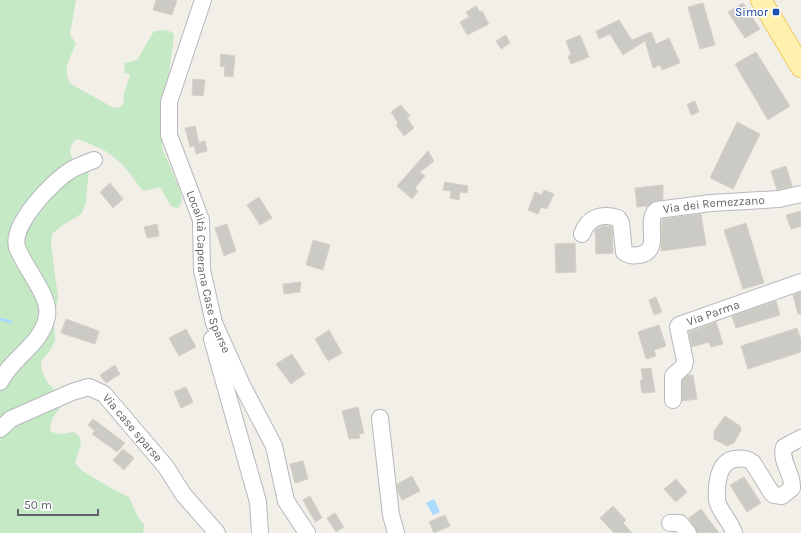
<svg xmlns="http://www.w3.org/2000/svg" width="801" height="533" font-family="Karla,sans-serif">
	<rect width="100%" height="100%" fill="#f1efe8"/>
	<path fill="#c5e8c5" d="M0 0H76L70 34 76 44C70 58 61 71 71 84L112 107 119 108 123 104 124 94 130 75 124 72 125 63 137 60 154 31 167 30 173 33 174 36 162 126V148L180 190 182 201 178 209 171 206 160 187 144 191 141 189C123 161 110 150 77 139 70 144 68 151 73 159L82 160 89 168 86 202 82 213 75 218 61 226 52 234 51 245 58 297 54 322 55 341 49 352 41 361C41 379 52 389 66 398 62 409 47 418 51 432L61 434 74 432 80 437 81 444 75 463 81 470 114 490 129 497 138 517 144 525 143 533H0Z"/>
	<path fill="#aadaff" d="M434 499 440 512 433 515 426 503Z"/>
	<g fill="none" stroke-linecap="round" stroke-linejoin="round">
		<path stroke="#aadaff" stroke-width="3" d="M0 319 11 322"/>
	</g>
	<g fill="#cccac5" stroke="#d6d1c6">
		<path d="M156 0H177L172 15 153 10Z"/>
		<path d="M703 3 715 45 700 49 688 7Z"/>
		<path d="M743 3 760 29 745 38 728 12Z"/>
		<path d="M476 6 480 12 482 11 489 24 467 35 460 22 469 17 466 12Z"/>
		<path d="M619 20 632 40 651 32 656 44 669 38 680 63 662 70 660 65 653 68 645 41 623 55 610 34 599 39 596 31Z"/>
		<path d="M506 35 510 43 501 49 496 41Z"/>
		<path d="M580 35 589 57 571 64 568 56 571 55 566 41Z"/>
		<path d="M756 52 790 106 768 120 735 64Z"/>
		<path d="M221 54 235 56 233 77 224 76 225 67 220 66Z"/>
		<path d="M193 79 205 80 203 96 192 95Z"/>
		<path d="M695 101 699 112 691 115 687 104Z"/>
		<path d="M401 105 410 116 407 118 414 128 404 136 396 125 398 123 391 112Z"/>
		<path d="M737 122 760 134 733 189 710 178Z"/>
		<path d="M195 126 199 143 205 141 207 151 196 154 194 146 190 147 185 128Z"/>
		<path d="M428 151 434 161 420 172 425 176 415 188 418 191 412 199 397 186Z"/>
		<path d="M786 166 792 186 777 190 771 171Z"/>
		<path d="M445 182 468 186 467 193 460 192 459 200 450 198 451 191 443 190Z"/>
		<path d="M110 183 123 199 113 208 100 192Z"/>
		<path d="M663 185V200L655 201 648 206 637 207 635 188Z"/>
		<path d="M544 190 554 194 547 209 541 207 538 214 528 210 535 192 542 195Z"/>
		<path d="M259 197 272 218 260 225 247 205Z"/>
		<path d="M801 211V226L791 229 786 215Z"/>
		<path d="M701 214 706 245 661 251 662 219Z"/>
		<path d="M746 223 764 283 743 289 724 230Z"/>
		<path d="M157 224 159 236 147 238 144 227Z"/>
		<path d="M227 224 236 251 224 256 215 228Z"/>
		<path d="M603 226H612L613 253 596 254 595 230Z"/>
		<path d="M313 240 330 245 323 270 306 265Z"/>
		<path d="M575 243 576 272 556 273 555 244Z"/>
		<path d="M301 282 300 292 284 294 283 284Z"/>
		<path d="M801 292V314H798L793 295Z"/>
		<path d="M656 297 662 312 654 315 649 300Z"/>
		<path d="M776 301 780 315 736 328 732 316Z"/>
		<path d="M66 319 99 331 95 344 61 333Z"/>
		<path d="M716 322 723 344 711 347 709 342 692 347 689 332Z"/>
		<path d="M659 325 666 346 654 350 656 356 646 359 638 332Z"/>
		<path d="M797 328 801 340V352L748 369 741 346Z"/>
		<path d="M186 329 196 347 179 356 169 338Z"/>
		<path d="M329 330 342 353 328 361 315 339Z"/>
		<path d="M292 354 305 374 291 384 276 364Z"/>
		<path d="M115 365 120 374 106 383 100 375Z"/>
		<path d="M651 368 655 392 642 393 640 380H643L641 369Z"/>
		<path d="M688 375H693L697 399 682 401V381Z"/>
		<path d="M186 387 193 402 181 408 174 392Z"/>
		<path d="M358 407 364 433 359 434 360 438 349 439 342 411Z"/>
		<path d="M725 416 740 426 741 430 734 443 727 446 714 439V431Z"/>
		<path d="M93 419 125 443 117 452 92 434 95 431 88 425Z"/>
		<path d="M123 449 134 458 124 470 113 460Z"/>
		<path d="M303 461 308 479 295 483 290 464Z"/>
		<path d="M412 476 420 491 402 500 398 492 397 484Z"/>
		<path d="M744 477 761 503 747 512 730 485Z"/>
		<path d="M676 479 687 492 676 502 664 489Z"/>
		<path d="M310 496 322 518 315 522 303 500Z"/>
		<path d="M613 506 626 520 623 523 632 533H614L600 518Z"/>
		<path d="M701 509 719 533H697L689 518Z"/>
		<path d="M335 513 344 527 336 532 327 518Z"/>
		<path d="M445 515 450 526 434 533 429 522Z"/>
	</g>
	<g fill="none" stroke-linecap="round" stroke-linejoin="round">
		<defs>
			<g id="minor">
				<path id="s1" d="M203 0 169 102V135L201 220 202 270 214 323 242 385 274 446 286 501 307 533"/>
				<path id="s2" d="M582 234C588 217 602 213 618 218L621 223 624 252C629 256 634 256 639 255 664 251 643 220 657 210L711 203 779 199 801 194"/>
				<path d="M212 339 258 502 260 533"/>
				<path d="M0 382C12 357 42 345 47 316 51 296 23 266 17 247 11 224 53 181 71 170 78 166 86 163 94 160"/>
				<path id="s3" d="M673 400V376L684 366 685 361 678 327 679 325 801 282"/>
				<path d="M380 418 391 515 396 533"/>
				<path id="s4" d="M0 429 11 419 72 392 89 387 104 394 166 467 183 494 217 533"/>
				<path d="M670 523H680L688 533"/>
				<path d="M734 533C731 521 719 512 717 500 716 485 718 461 735 459 743 458 747 458 753 463L771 492 774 495 782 496 792 488C793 473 780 462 784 447L801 438"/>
			</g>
			<path id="major" d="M761 0 801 67"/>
		</defs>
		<use href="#minor" stroke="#b5b8bc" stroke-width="18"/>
		<use href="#major" stroke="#f2c960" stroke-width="22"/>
		<use href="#minor" stroke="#fff" stroke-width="16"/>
		<use href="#major" stroke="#fff2af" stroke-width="20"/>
	</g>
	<rect fill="#1a4fb4" stroke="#fff" stroke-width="1.5" x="772" y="8" width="8" height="8" rx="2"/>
	<g text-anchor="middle" stroke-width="3" stroke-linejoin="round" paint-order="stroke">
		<g font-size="12" fill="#164399" stroke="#fff" text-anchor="end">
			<text x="768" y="16">Simor</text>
		</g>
		<g font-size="12" fill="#5f6368" stroke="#fff">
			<text dy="4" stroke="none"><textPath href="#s2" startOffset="206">Via dei Remezzano</textPath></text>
			<text dy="4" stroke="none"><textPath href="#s1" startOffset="284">Località Caperana Case Sparse</textPath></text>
			<text dy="4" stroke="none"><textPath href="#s3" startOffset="117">Via Parma</textPath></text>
			<text dy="4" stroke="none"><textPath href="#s4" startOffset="160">Via case sparse</textPath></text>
		</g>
	</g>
	<path d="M18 509v6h80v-6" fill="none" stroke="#5f6368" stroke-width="2"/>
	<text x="24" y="509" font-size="12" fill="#5f6368" stroke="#ffffff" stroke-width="3" paint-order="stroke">50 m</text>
</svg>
